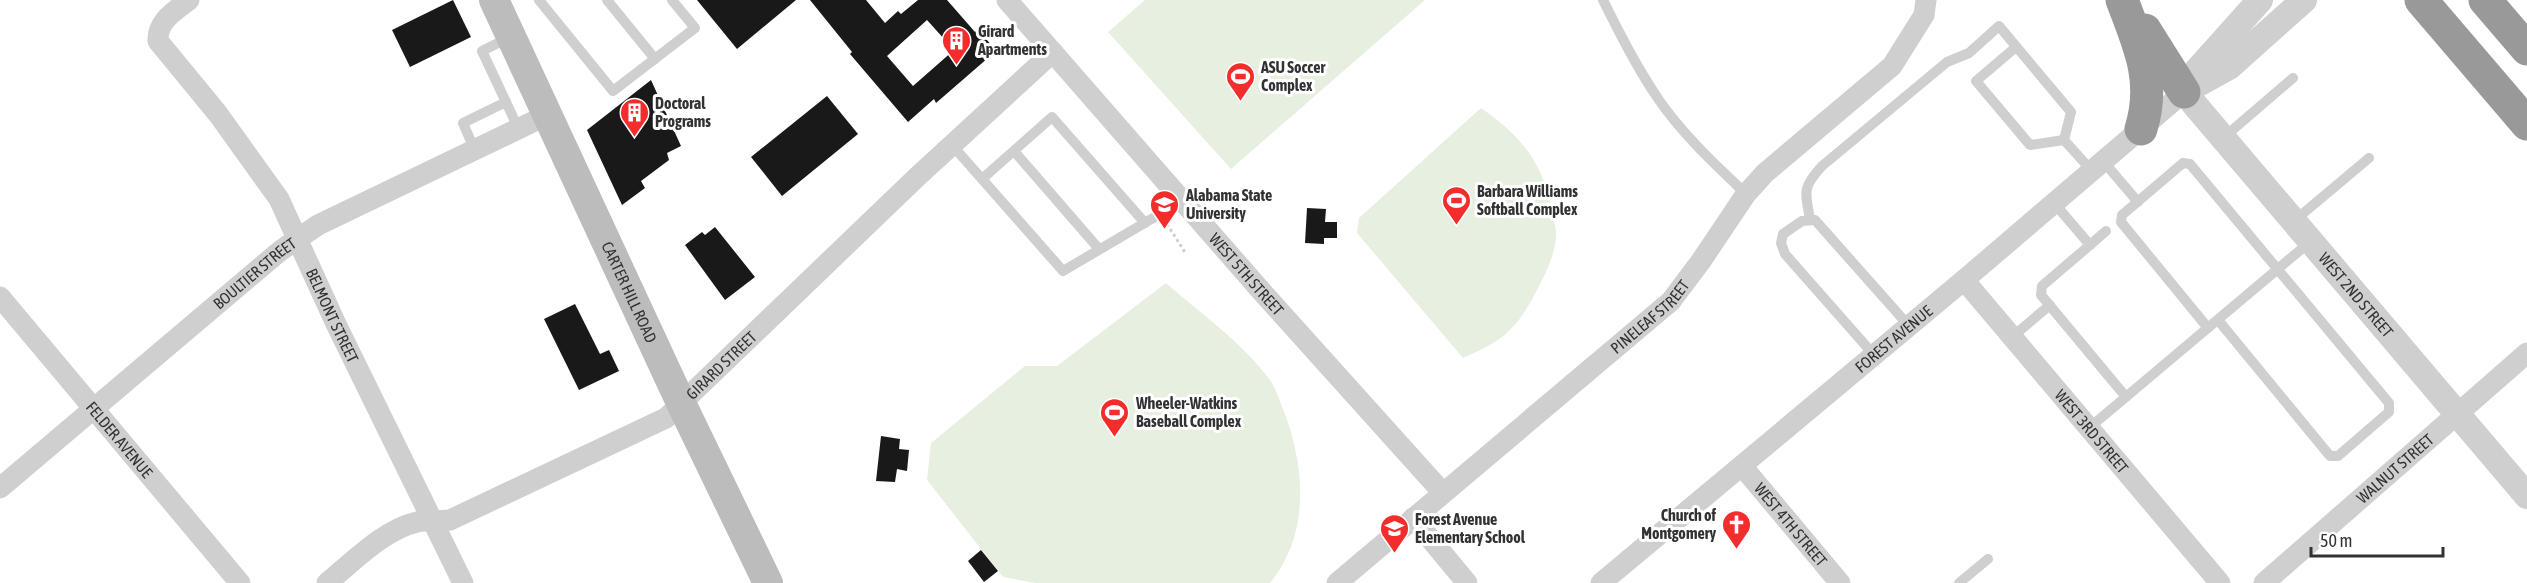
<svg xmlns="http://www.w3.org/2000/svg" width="2527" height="583" font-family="'Asap Condensed',sans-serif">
	<rect width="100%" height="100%" fill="#fff"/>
	<g fill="#e7efe0">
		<path d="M1145 0H1425L1231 169 1108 32Z"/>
		<path d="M1481 108C1521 136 1542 161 1552 210 1553 218 1557 229 1556 237 1555 254 1546 273 1538 288 1517 329 1505 340 1463 358L1357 233 1359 218Z"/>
		<path d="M1166 283C1201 314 1242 342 1270 380 1276 388 1279 400 1283 409 1305 465 1311 533 1270 583H1035L1003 577 927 480 931 443 1025 366H1057Z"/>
	</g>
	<g fill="#191919" fill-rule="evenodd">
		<path d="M453 0 471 37 410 67 392 30Z"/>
		<path d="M697 0H796L737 49Z"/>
		<path d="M810 0H866L885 23 898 11 901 14 918 0H947L975 32 978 29 996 51 936 103 934 99 908 122 850 54 852 52ZM927 20 954 50 913 86 887 56Z"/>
		<path d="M651 80 681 146 667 153 669 160 641 181 645 188 622 205 587 130Z"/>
		<path d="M827 96 858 134 782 196 751 157Z"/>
		<path d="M1307 208 1326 209 1325 222H1337V238H1324V244L1305 243Z"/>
		<path d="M715 227 755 277 725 300 685 245 702 232 705 235Z"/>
		<path d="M575 304 600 354 609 350 619 371 579 390 544 319Z"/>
		<path d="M881 436 900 439 899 449 909 450 907 471 897 469 895 482 876 481Z"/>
		<path d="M981 550 998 571 984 582 968 561Z"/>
	</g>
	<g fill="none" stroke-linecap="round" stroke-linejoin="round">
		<path stroke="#cfcfcf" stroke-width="3" stroke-dasharray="3 3" stroke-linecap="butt" d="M1167 224 1186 254"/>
		<g stroke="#cfcfcf" stroke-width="10">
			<path d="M539 0 613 91 695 28 672 0"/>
			<path d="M607 0 655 59"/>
			<path d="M1603 0C1620 34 1637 68 1659 100 1683 135 1716 165 1746 194"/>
			<path d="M2016 47 1976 81 2030 145 2064 140"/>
			<path d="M506 102 519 130"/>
			<path d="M2223 138 2293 78"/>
			<path d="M952 145 1063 271 1182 201"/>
			<path d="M475 151 463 123 506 102 482 51 508 38"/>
			<path d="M1014 151 1099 249"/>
			<path d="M2103 161 2138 202"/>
			<path d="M982 179 1052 117 1145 223"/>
			<path d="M2054 203 2090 245 2042 286 2041 295 2126 397"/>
			<path d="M1810 219C1805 191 1802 188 1822 166L1947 62 1969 53 1999 26 2071 112 2064 140 2092 171"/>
			<path d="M2294 221 2369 158"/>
			<path d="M2090 245 2106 231"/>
			<path d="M2208 328 2121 222 2122 215 2183 163 2190 164 2389 403V412L2338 456H2330L2218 320"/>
			<path d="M2012 337 2050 305"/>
			<path d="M1874 355 1785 254 1781 243 1783 234 1802 221 1815 220 1909 326"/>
			<path d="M2089 428 2311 241"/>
			<path d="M1959 583 1988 559"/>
		</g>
		<g stroke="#cfcfcf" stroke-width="21">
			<path id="s1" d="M189 0C175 11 157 21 158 41L218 114 279 199 336 324 463 583"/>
			<path id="s2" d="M1007 0 1263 293 1443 493"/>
			<path id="s3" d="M1964 280 2220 583"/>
			<path id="s4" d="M0 297 240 583"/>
			<path id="s5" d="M1742 466 1840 583"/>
			<path id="s6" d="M0 488 280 251 318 225 547 115"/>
			<path d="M1413 518 1467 583"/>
			<path id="s7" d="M327 583C353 562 383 530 417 522 427 520 439 521 450 520L666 418 917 177 1053 52"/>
			<path id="s8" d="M1337 583 1671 301 1701 261 1746 194 1765 173 1892 66 1924 15 1926 0"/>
			<path id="s9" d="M1601 583 1964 280 2184 92"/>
			<path id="s10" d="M2264 583 2527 353"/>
		</g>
		<g stroke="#cfcfcf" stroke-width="26">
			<path d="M2188 84 2193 75 2260 0"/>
			<path id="s11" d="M2184 92 2527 496"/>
			<path d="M2184 92 2229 67 2304 0"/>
		</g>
		<path stroke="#bcbcbc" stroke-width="30" id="s12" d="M494 0 681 403 768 583"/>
		<g stroke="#999" stroke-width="33">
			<path d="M2122 0C2139 45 2156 80 2141 129"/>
			<path d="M2421 0 2527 124"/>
			<path d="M2485 0 2527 49"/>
			<path d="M2145 30 2184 92"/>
		</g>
	</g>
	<defs>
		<symbol id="building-pin" viewBox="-11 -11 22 30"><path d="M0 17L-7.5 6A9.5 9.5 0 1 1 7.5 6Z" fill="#f22d2c" stroke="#fff"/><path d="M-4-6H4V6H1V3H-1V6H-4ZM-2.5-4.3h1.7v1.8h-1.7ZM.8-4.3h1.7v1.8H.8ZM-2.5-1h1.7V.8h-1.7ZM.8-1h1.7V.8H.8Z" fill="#fff"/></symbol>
		<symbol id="stadium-pin" viewBox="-11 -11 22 30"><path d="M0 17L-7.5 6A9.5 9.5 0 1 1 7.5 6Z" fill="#f22d2c" stroke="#fff"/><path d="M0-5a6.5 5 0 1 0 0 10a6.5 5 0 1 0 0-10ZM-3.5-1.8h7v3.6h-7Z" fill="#fff"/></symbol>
		<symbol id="university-pin" viewBox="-11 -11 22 30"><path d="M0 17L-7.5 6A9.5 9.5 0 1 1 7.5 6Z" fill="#f22d2c" stroke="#fff"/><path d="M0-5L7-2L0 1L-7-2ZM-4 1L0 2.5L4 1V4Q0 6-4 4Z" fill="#fff"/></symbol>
		<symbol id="church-pin" viewBox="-11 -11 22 30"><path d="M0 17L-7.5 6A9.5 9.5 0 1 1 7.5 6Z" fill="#f22d2c" stroke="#fff"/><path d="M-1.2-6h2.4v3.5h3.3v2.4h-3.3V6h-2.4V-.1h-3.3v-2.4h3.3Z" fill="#fff"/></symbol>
		<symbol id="school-pin" viewBox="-11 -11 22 30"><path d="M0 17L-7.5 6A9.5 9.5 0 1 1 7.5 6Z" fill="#f22d2c" stroke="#fff"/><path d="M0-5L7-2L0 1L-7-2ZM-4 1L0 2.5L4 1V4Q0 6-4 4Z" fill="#fff"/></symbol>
	</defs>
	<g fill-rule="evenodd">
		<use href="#building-pin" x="940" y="24" width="33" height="45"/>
		<use href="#stadium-pin" x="1224" y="60" width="33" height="45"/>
		<use href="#building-pin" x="618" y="96" width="33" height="45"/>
		<use href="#stadium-pin" x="1440" y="184" width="33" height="45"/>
		<use href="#university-pin" x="1148" y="188" width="33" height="45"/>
		<use href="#stadium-pin" x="1098" y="396" width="33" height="45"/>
		<use href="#church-pin" x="1720" y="508" width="33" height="45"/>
		<use href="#school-pin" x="1378" y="512" width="33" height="45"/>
	</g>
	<g text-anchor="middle" stroke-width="6" stroke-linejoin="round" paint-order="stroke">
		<g font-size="16" font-weight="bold" fill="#323232" stroke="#fff" text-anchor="start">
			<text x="978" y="37">Girard<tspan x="978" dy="18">Apartments</tspan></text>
			<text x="1261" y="73">ASU Soccer<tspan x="1261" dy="18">Complex</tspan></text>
			<text x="655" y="109">Doctoral<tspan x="655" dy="18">Programs</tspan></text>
			<text x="1477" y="197">Barbara Williams<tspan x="1477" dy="18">Softball Complex</tspan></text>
			<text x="1186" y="201">Alabama State<tspan x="1186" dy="18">University</tspan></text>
			<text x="1136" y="409">Wheeler-Watkins<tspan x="1136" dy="18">Baseball Complex</tspan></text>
			<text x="1716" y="521" text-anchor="end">Church of<tspan x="1716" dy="18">Montgomery</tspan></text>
			<text x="1415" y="525">Forest Avenue<tspan x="1415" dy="18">Elementary School</tspan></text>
		</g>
		<g font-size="16" fill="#323232" stroke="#fff">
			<text dy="6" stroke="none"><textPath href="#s6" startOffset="333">BOULTIER STREET</textPath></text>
			<text dy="6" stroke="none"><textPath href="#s2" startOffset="364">WEST 5TH STREET</textPath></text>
			<text dy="6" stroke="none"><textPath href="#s12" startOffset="322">CARTER HILL ROAD</textPath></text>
			<text dy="6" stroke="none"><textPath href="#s11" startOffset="266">WEST 2ND STREET</textPath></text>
			<text dy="6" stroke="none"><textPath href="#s1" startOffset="381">BELMONT STREET</textPath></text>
			<text dy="6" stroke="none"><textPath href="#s8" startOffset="411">PINELEAF STREET</textPath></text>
			<text dy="6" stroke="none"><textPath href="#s9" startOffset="381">FOREST AVENUE</textPath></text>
			<text dy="6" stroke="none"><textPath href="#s7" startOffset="458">GIRARD STREET</textPath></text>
			<text dy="6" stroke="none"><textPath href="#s3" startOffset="198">WEST 3RD STREET</textPath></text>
			<text dy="6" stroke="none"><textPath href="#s4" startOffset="186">FELDER AVENUE</textPath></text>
			<text dy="6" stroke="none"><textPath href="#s10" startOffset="174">WALNUT STREET</textPath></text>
			<text dy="6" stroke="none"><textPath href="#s5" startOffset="76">WEST 4TH STREET</textPath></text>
		</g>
	</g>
	<path d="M2311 547v9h132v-9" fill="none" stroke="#323232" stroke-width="3"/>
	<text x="2320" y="547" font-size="18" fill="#323232" stroke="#ffffff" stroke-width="4.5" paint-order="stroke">50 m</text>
</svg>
